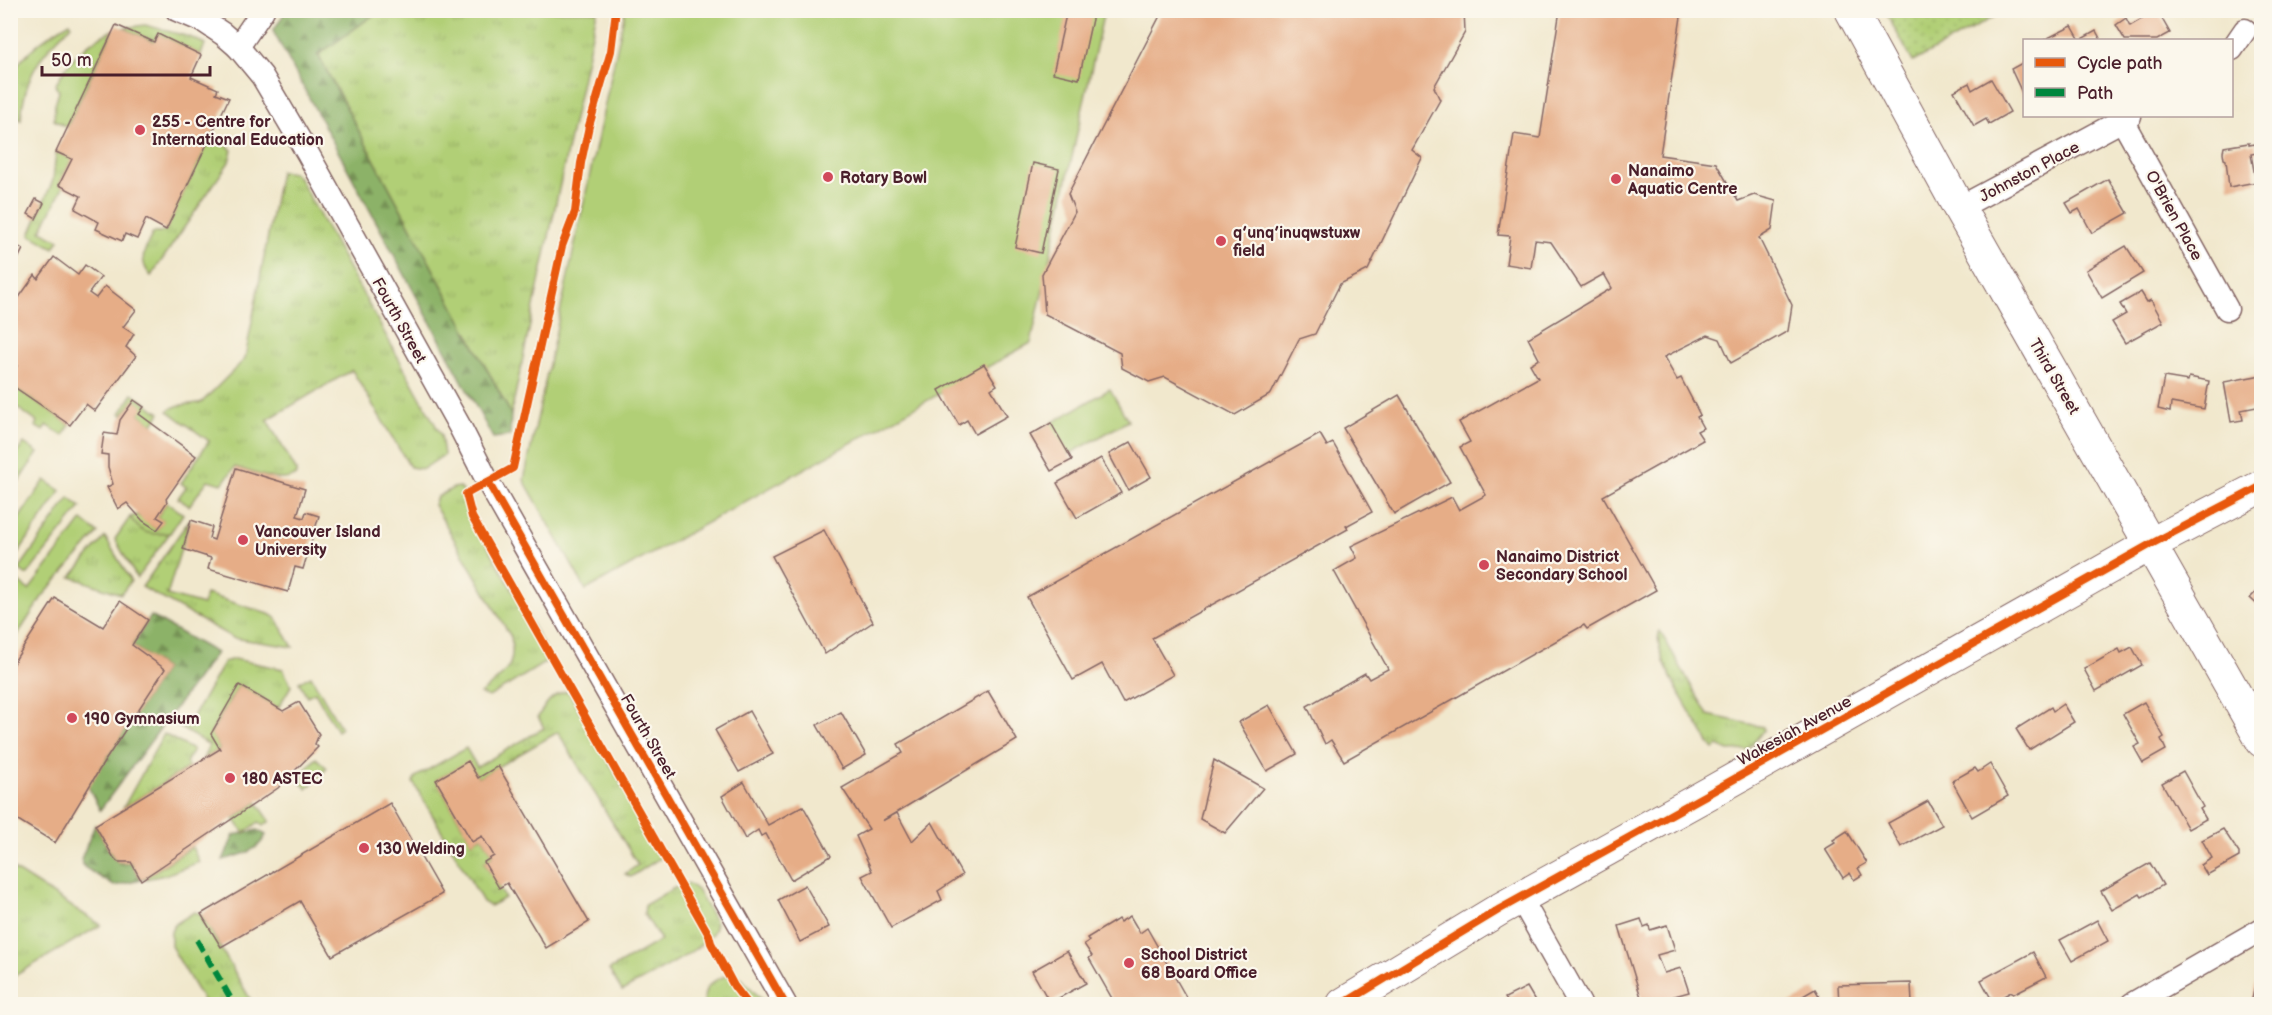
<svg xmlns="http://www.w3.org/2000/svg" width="2272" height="1015" font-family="'Balsamiq Sans',sans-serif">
	<defs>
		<pattern id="grass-tufts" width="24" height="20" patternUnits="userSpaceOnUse" patternTransform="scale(1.5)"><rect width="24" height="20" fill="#b1cf76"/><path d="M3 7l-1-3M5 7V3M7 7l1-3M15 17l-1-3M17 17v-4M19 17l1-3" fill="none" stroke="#9ab166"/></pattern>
		<pattern id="forest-firs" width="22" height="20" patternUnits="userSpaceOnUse" patternTransform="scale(1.5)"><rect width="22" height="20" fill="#8cb267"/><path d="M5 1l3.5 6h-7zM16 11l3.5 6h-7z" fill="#749055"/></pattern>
		<pattern id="park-dots" width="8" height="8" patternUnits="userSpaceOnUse" patternTransform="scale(1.5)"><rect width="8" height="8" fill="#b1cf76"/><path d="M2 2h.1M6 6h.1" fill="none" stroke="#9ab166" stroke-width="1.8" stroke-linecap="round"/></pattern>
	</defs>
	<rect width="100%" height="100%" fill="#fbf7ec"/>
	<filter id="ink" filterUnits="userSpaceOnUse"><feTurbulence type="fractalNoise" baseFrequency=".0167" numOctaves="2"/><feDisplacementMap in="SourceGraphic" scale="12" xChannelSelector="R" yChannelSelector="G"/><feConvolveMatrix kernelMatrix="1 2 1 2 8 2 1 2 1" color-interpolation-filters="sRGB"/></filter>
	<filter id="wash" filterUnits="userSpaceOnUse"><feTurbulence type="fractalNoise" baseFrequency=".008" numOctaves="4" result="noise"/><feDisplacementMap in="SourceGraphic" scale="24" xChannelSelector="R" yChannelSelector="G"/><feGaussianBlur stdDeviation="1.35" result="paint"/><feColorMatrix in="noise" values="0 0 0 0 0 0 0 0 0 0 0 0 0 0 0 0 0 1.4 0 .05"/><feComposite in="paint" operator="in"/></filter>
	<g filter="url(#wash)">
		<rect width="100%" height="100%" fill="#f1e8cd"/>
		<g fill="url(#grass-tufts)" stroke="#7e7750" stroke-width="1.5">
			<path d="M379 11H597L511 414 318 55Z"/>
			<path d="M70 22 72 25C40 53 24 77 21 120L11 115V76C24 51 47 36 70 22Z"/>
			<path d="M145 25 190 37 205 44 201 55 158 34 154 42 124 28Z"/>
			<path d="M212 133 232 150 229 162 151 276C137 260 145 249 153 233H160L166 230Z"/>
			<path d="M56 152 72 159 59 185 63 187 41 231 59 240 54 248 30 235 53 180Z"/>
			<path d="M280 171 294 173 300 180 441 435 444 455 423 469 410 467 352 370 267 420 296 470V475C283 486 250 471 235 467L222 484 208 480 189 506 178 498 186 487 181 483 209 441 168 411C178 402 190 406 202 402L245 359Z"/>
			<path d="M24 443 38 453 11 492V454L12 452 16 454Z"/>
			<path d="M460 487 463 491 466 507 551 659 489 697 480 694C503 675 517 669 511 637L434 505 437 497 453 488Z"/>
			<path d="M130 517C140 532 153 535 170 533L137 578 115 539Z"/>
			<path d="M190 519 167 595 203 605 206 594 269 614 276 618 293 647 233 638 142 587Z"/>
			<path d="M105 537 131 581 121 594 71 577Z"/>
			<path d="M1660 631 1708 715 1763 727 1764 730 1747 750 1729 751 1718 746 1714 749 1709 743C1697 723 1649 651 1660 631Z"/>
			<path d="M234 659 283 669 291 686 278 708 239 685 211 733 220 749 203 759 209 745 177 726 181 718 190 722 224 662Z"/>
			<path d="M568 691 663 856 631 877 625 874 638 865 558 732 478 778 468 762 436 780 472 842 482 836 494 856 484 862 505 898 490 906 483 902 413 782 417 776 466 748 477 767 544 728 538 717C546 703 552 694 568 691Z"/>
			<path d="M164 734 193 750 186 763 189 767 123 808Z"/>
			<path d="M10 867 101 925 11 978H10Z"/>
			<path d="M688 883 697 890 716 923C715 926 715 929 713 932 705 949 641 980 622 991L609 970 661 940 644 914 645 905 672 889Z"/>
			<path d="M194 912 201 914 253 1004H205L171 946V932L174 925Z"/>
			<path d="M729 975 739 976 766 1004H726L724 1002 719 1004H705C701 987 714 979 729 975Z"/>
		</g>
		<g fill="url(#forest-firs)" stroke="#6b6849" stroke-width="1.5">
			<path d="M286 11H379L318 55 511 414 510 436 493 438 273 31Z"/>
			<path d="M151 616 216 653 100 810 88 786 165 669 132 645Z"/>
			<path d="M95 825 114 858 118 862H131L141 880 114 886 84 867 81 859Z"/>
			<path d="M257 830 266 835C258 852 241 855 223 860L234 835Z"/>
		</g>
		<path fill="url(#park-dots)" stroke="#7e7750" stroke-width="1.5" d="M1885 11H2004L1913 62Z"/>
		<g fill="#b1cf76" stroke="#7e7750" stroke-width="1.5">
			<path d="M625 11H1104L1031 343 586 590 524 480Z"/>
			<path d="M113 30 67 127 54 120 55 105 59 91 55 86C69 58 86 43 113 30Z"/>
			<path d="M13 386 70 425 63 436 47 425 43 431 35 426 37 422 11 403V390Z"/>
			<path d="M1110 389 1128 421 1059 460 1041 429Z"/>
			<path d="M133 394 160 413 153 424 139 414 143 407 134 400 123 415 120 413Z"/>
			<path d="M45 480 61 491 11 563V530Z"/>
			<path d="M69 498 81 507 27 575 19 569Z"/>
			<path d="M167 502 183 514 170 533C149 535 142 535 130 517L137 515 157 530 163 521 157 517Z"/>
			<path d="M82 520 98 533 42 597 11 645V582L13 578 29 590Z"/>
			<path d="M311 676 341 728 337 731 315 692 307 696 299 682Z"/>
			<path d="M316 758 327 768 307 789 297 779Z"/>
			<path d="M257 802 270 821 263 826 259 822 244 833 234 819Z"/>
			<path d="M192 847 199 862 165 875 141 880Z"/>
		</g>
		<g id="blocks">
			<g fill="#e6ad87">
				<path d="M1067 10H1094L1079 79 1053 73Z"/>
				<path d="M1163 10H1464L1465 32 1434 87 1440 100 1412 150 1422 158 1368 270 1340 284 1315 334 1299 339 1271 394 1235 415 1165 377 1149 382 1122 368 1120 353 1045 314 1042 274 1075 212 1068 194Z"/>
				<path d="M1560 10H1682L1660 155 1716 163 1738 201 1754 195 1776 201 1772 230 1759 238 1792 305 1788 331 1731 363 1720 339 1708 335 1664 357 1677 380 1681 378 1700 415 1697 417 1703 428 1697 431 1703 440 1603 496 1656 590 1587 629 1584 625 1344 761 1331 740 1325 744 1307 706 1365 673 1369 679 1388 669 1334 571 1357 558 1351 546 1452 497 1459 510 1486 495 1460 447 1470 442 1459 422 1538 378 1530 364 1539 359 1528 338 1612 288 1604 274 1581 287 1551 242 1535 240 1531 268 1506 264 1510 236 1498 235 1514 134 1540 138Z"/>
				<path d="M2157 10 2170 33 2157 40H2125L2116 25 2126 18 2130 26Z"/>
				<path d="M116 25 154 42 158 34 201 55 191 77 218 89 216 93 229 98 166 230 146 219 137 239 125 234 122 241 96 229 99 222 75 209 81 196 59 185 72 159 56 152Z"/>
				<path d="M2072 26 2080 40 2096 31 2101 40H2044Z"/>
				<path d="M2024 62V97L2011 69Z"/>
				<path d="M1991 79 2010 112 1989 124 1986 119 1974 126 1954 91 1969 83 1972 90Z"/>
				<path d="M2249 143V145L2255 144 2257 153 2251 154 2256 182 2229 187 2226 160 2224 159 2223 152 2224 147Z"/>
				<path d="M1033 163 1059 169 1041 253 1015 247Z"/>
				<path d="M2108 179 2128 213 2092 233 2079 209 2072 213 2066 203Z"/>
				<path d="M36 199 44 203 36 219 28 214Z"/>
				<path d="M15 245 23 249 17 261 10 257Z"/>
				<path d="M2126 246 2143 273 2102 298 2086 270Z"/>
				<path d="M54 257 78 275 85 265 101 277 89 293 96 298 105 286 136 310 123 327 134 334 126 347 136 356 95 411 86 404 70 425 10 384V374L17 366 10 362V310L35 275 38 279Z"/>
				<path d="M2141 292 2147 302 2151 300 2163 322 2125 343 2112 322 2126 314 2120 304Z"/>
				<path d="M984 364 997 385 991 389 1007 416 975 434 967 420 959 425 939 390Z"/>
				<path d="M2262 375V406L2241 410 2243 420 2231 422 2224 382Z"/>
				<path d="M2164 377 2188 381 2189 377 2209 381 2204 409 2171 403 2170 412 2158 409Z"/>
				<path d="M1399 395 1450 482 1394 514 1343 428Z"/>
				<path d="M134 400 144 407 139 414 196 456 166 499 167 502 157 517 164 521 157 530 143 521 127 503 118 509 107 487 113 484 108 467V455L101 454 104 433 117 435 120 420Z"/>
				<path d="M1051 423 1072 460 1051 471 1030 435Z"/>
				<path d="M1320 434 1327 446 1333 443 1372 512 1346 526 1348 529 1152 638 1173 675 1123 703 1102 664 1073 680 1027 597Z"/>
				<path d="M1131 442 1151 477 1128 490 1109 454Z"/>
				<path d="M1101 458 1121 493 1077 518 1057 483Z"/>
				<path d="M236 468 305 489 297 516 304 518 306 512 319 516 303 569 295 567 288 592 208 569 211 558 183 549 191 520 212 527 209 538 214 540Z"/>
				<path d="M824 530 873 622 825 654 772 556Z"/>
				<path d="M2262 586V609L2250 598Z"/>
				<path d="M55 598 103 627 120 601 148 620 132 645 165 669 101 767 55 843 10 815V668Z"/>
				<path d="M2132 647 2142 665 2096 691 2084 669 2119 649 2121 653Z"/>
				<path d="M239 685 283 711 299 702 319 734 315 744 318 747 278 788 141 880 131 862H118L114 858 95 825 220 749 211 734Z"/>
				<path d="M988 691 1017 740 882 821 897 813 912 841 932 822 962 875 938 891 942 900 891 928 862 876 872 871 856 836 869 829 842 788 903 753 898 744Z"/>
				<path d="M2144 702 2164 737 2161 739 2166 750 2143 763 2134 747 2140 744 2123 714Z"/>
				<path d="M2063 704 2074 722 2029 750 2016 729 2051 707 2053 711Z"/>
				<path d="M1269 705 1297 754 1267 771 1239 722Z"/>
				<path d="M749 711 773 754 739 772 715 730Z"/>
				<path d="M841 712 866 755 842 769 817 725Z"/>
				<path d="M1214 760 1263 788 1225 833 1200 819Z"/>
				<path d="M468 761 478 778 498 766 589 922 546 948 507 883 499 888 484 862 494 856 482 836 472 842 436 780Z"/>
				<path d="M1990 764 2008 796 1972 817 1952 781 1975 768 1978 772Z"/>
				<path d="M2183 771 2203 807 2200 809 2206 819 2188 829 2162 783Z"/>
				<path d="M744 782 768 825 803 806 831 856 791 880 766 834 761 836 758 830 745 839 722 796Z"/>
				<path d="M1928 801 1942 825 1901 847 1888 823Z"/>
				<path d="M390 803 442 894 332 956 300 901 221 947 201 914Z"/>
				<path d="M2223 829 2239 853V857L2207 875 2201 865 2212 858 2202 840Z"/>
				<path d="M1847 831 1867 863 1858 868 1862 875 1854 880 1850 873 1843 878 1825 849 1835 843 1833 840Z"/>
				<path d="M2150 863 2163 885 2142 897 2140 894 2112 910 2101 891Z"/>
				<path d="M805 885 829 927 800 942 778 900Z"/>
				<path d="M1130 916 1140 933 1147 928 1190 1004H1110L1114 1002 1089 958 1092 956 1084 944 1089 941 1087 938 1115 921 1118 919 1120 922Z"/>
				<path d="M1641 919 1644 927 1649 925 1650 930 1667 925 1675 950 1657 955 1659 961 1664 973 1681 968 1689 992 1671 997 1672 1001 1667 1002V1004H1643L1619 926Z"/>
				<path d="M2097 920 2108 941 2072 961 2060 940Z"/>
				<path d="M1067 951 1086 983 1050 1003 1032 971Z"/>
				<path d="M2033 952 2046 977 2013 994 2011 992 1993 1002 1981 980Z"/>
				<path d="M2256 982 2262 984V1004L2251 1003Z"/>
				<path d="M1911 983 1912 1004H1839L1838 985Z"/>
				<path d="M1527 987 1537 1004H1509L1505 998Z"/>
				<path d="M1815 989 1824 1004H1789Z"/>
			</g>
		</g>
	</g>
	<g filter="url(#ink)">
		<use href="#blocks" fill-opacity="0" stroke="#846564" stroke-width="1.5"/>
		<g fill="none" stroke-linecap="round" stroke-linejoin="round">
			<defs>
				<g id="street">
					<path d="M177 10 205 22 223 34 238 47 262 76 308 154 460 427 488 482 785 1004"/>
					<path d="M238 47 263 10"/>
					<path d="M2232 49 2245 30"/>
					<path d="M2122 120 2227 309"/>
					<path d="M1959 208 2130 116"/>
					<path d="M1520 897 1580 1004"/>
					<path d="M2132 1004 2262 929"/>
				</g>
				<g id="secondary">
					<path d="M1851 10 1959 208 2262 741"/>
					<path d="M1343 1004 1500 909 1713 791 2151 544 2262 486"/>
				</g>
			</defs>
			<use href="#street" stroke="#846564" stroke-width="25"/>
			<use href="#secondary" stroke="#846564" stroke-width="34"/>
			<use href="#street" stroke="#fff" stroke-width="22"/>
			<use href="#secondary" stroke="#fff" stroke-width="32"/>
			<path stroke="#00873e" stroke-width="6" stroke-dasharray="12 6" stroke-linecap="butt" d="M197 940 234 1004"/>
			<defs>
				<g id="cycleway">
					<path d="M616 10 611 51 589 126 581 163 575 212 562 246 513 468 466 494 472 517 709 935 711 943 734 986 748 1004"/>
					<path d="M488 482 785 1004"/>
					<path d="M1343 1004 1500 909 1713 791 2151 544 2262 486"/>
				</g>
			</defs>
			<use href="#cycleway" stroke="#fbf7ec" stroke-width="11"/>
			<use href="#cycleway" stroke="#e8590c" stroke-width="8"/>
		</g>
	</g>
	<g fill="#d1495b" stroke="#fbf7ec" stroke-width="2">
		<circle cx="140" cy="130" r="6"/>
		<circle cx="828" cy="177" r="6"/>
		<circle cx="1616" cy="179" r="6"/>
		<circle cx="1221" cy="241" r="6"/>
		<circle cx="243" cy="540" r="6"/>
		<circle cx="1484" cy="565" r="6"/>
		<circle cx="72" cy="718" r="6"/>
		<circle cx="230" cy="778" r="6"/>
		<circle cx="364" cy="848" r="6"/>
		<circle cx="1129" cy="963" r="6"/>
	</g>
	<g text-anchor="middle" stroke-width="4.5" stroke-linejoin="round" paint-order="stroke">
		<g font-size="16" font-weight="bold" fill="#4a1f2b" stroke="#fbf7ec" text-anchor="start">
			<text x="152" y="127">255 - Centre for<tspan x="152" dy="18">International Education</tspan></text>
			<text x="1628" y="176">Nanaimo<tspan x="1628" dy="18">Aquatic Centre</tspan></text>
			<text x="840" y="183">Rotary Bowl</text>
			<text x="1233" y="238">q’unq’inuqwstuxw<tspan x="1233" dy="18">field</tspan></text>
			<text x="255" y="537">Vancouver Island<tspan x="255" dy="18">University</tspan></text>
			<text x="1496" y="562">Nanaimo District<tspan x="1496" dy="18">Secondary School</tspan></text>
			<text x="84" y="724">190 Gymnasium</text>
			<text x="242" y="784">180 ASTEC</text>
			<text x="376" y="854">130 Welding</text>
			<text x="1141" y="960">School District<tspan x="1141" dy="18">68 Board Office</tspan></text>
		</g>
		<g font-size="16" fill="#4a1f2b" stroke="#fbf7ec">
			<text transform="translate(2029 171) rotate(-28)" y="6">Johnston Place</text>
			<text transform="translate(2175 215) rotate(61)" y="6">O'Brien Place</text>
			<text transform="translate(400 320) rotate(61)" y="6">Fourth Street</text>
			<text transform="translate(2055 376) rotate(60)" y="6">Third Street</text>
			<text transform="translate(1794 730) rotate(-29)" y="6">Wakesiah Avenue</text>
			<text transform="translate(649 736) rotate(60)" y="6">Fourth Street</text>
		</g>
	</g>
	<rect width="2272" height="1015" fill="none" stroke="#fbf7ec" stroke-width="36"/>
	<rect x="2023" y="39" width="210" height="78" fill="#fbf7ec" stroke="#b4a19f" stroke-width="1.5"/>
	<rect x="2035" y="58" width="30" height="9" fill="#e8590c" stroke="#b4a19f" stroke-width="1.5"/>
	<text x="2077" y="69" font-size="18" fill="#4a1f2b">Cycle path</text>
	<rect x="2035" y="88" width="30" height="9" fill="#00873e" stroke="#b4a19f" stroke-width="1.5"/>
	<text x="2077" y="99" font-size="18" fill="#4a1f2b">Path</text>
	<path d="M42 66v9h168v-9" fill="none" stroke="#4a1f2b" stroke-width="3"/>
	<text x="51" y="66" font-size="18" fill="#4a1f2b" stroke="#fbf7ec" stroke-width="4.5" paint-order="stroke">50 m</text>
</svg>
